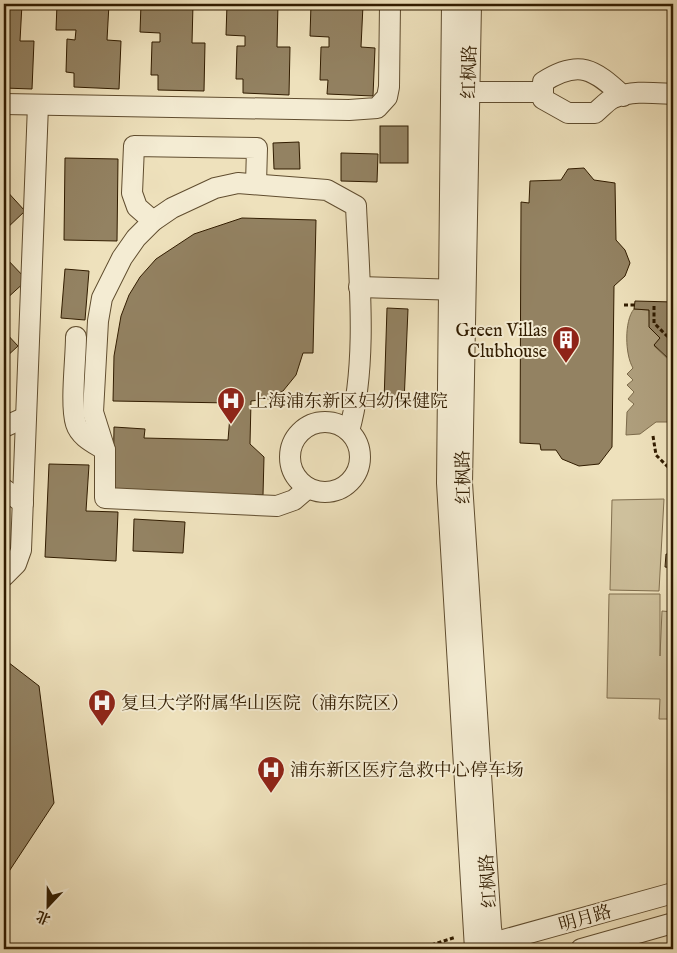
<svg xmlns="http://www.w3.org/2000/svg" width="677" height="953" font-family="'IM FELL English','Noto Serif SC',serif">
	<rect width="100%" height="100%" fill="#eee1bc"/>
	<filter id="stains"><feTurbulence type="fractalNoise" baseFrequency=".004" numOctaves="4"/><feColorMatrix values="0 0 0 0 .2 0 0 0 0 .09 0 0 0 0 .02 0 0 0 .5 -.17"/></filter>
	<radialGradient id="worn" r=".72"><stop offset=".6" stop-color="#630" stop-opacity="0"/><stop offset="1" stop-color="#630" stop-opacity=".3"/></radialGradient>
	<g fill="#cec09c" stroke="#806e4e">
		<path d="M664 499 659 591 610 590 612 500Z"/>
		<path d="M609 594H660V656L662 611 673 612V719H659L660 699 607 698Z"/>
	</g>
	<path fill="#ae9e7c" stroke="#7c6a4a" d="M634 309 649 310 650 327 660 338 654 346 670 361 673 358V409L670 414 671 422H656L640 434 626 435 627 412 634 404 628 399 634 392 627 385 633 380 627 374 633 368C625 355 624 321 634 309Z"/>
	<g fill="#938262" stroke="#311c00">
		<path d="M4 4H22L20 41H34L32 89 4 88Z"/>
		<path d="M57 4H109L107 40 121 41 119 89 74 87V73L66 72 67 39 75 40 76 30H56Z"/>
		<path d="M141 4H193L192 43H205L204 91 158 90V75H151L152 42H160V33L140 32Z"/>
		<path d="M227 4H278L277 47H290L289 95 243 93V79H236L237 46H245V36L226 35Z"/>
		<path d="M311 4 363 5 361 47 375 48 373 96 327 94 328 80H320L321 47H329V37L310 36Z"/>
		<rect x="380" y="126" width="28" height="37"/>
		<path d="M299 142 300 169H274L273 143Z"/>
		<path d="M341 153 378 154 377 182 341 181Z"/>
		<path d="M65 158 118 159 117 241 64 240Z"/>
		<path d="M584 168 594 180 615 183 616 240 625 250 630 263 625 276 614 286 612 447 599 464 579 466 562 459 556 450H541L540 444 520 443 521 202 529 203 530 181 561 180 568 169Z"/>
		<path d="M4 188 25 211 4 231Z"/>
		<path d="M242 218 316 220 313 353H303L296 375 283 391 268 399 251 401 250 444 264 457 263 495 113 492 114 427 145 429 144 438 228 440 231 403 113 401 114 356 121 316 129 295 140 277 156 259 194 234Z"/>
		<path d="M4 256 27 280 4 301Z"/>
		<path d="M65 269 89 271 85 320 61 318Z"/>
		<path d="M635 301 673 302V358L671 361 654 345 660 338 649 327V310L634 309Z"/>
		<path d="M387 308 408 309 404 403 384 402Z"/>
		<path d="M4 331 18 346 4 359Z"/>
		<path d="M49 464 89 465 86 511 118 512 116 561 45 557Z"/>
		<path d="M134 519 185 522 183 553 133 551Z"/>
		<path d="M666 554 673 555V568L665 567Z"/>
		<path d="M4 659 39 686 54 803 4 879Z"/>
	</g>
	<g fill="none" stroke-linecap="round" stroke-linejoin="round">
		<defs>
			<g id="minor">
				<path d="M452 4 447 483 475 949"/>
				<path d="M471 4 462 483 491 928 495 949"/>
				<path d="M469 92H543"/>
				<path d="M623 96C594 69 579 59 543 82V99L568 113H595C600 109 607 101 613 98 632 90 654 93 673 94"/>
				<path d="M4 104 349 110 377 108 387 97 389 87 390 4"/>
				<path d="M153 221 137 207 132 193 134 146 257 148 256 184"/>
				<path d="M359 287 461 290"/>
				<path d="M76 337C76 359 70 405 76 424 80 437 94 443 105 450"/>
				<circle cx="325" cy="457" r="35"/>
				<path d="M4 427 26 417"/>
				<path d="M308 488 294 500 277 506 105 498V450L93 412 98 321 102 298 122 258 136 238 153 221 172 208 215 188 238 183 327 190 356 206C359 275 368 365 349 431"/>
				<path d="M4 489 23 503"/>
				<path d="M4 576 16 564 21 550 38 105"/>
				<path d="M482 946 673 893"/>
				<path d="M581 949 673 923"/>
			</g>
		</defs>
		<use href="#minor" stroke="#604d2f" stroke-width="22"/>
		<g stroke="#311c00" stroke-width="3" stroke-dasharray="4 2.5" stroke-linecap="butt">
			<path d="M624 305H635"/>
			<path d="M654 306V323L673 342"/>
			<path d="M653 436 656 455 673 472"/>
			<path d="M419 949 456 937"/>
		</g>
		<use href="#minor" stroke="#f4ecd3" stroke-width="20"/>
	</g>
	<defs>
		<symbol id="building-pin" viewBox="-11 -11 22 30"><path d="M0 17L-7.5 6A9.5 9.5 0 1 1 7.5 6Z" fill="#8f2418" stroke="#f4ecd3"/><path d="M-4-6H4V6H1V3H-1V6H-4ZM-2.5-4.3h1.7v1.8h-1.7ZM.8-4.3h1.7v1.8H.8ZM-2.5-1h1.7V.8h-1.7ZM.8-1h1.7V.8H.8Z" fill="#fff"/></symbol>
		<symbol id="hospital-pin" viewBox="-11 -11 22 30"><path d="M0 17L-7.5 6A9.5 9.5 0 1 1 7.5 6Z" fill="#8f2418" stroke="#f4ecd3"/><path d="M-5-5h3v3.5h4V-5h3V5h-3V1.5h-4V5h-3Z" fill="#fff"/></symbol>
	</defs>
	<g fill-rule="evenodd">
		<use href="#building-pin" x="550" y="324" width="32" height="43"/>
		<use href="#hospital-pin" x="215" y="385" width="32" height="43"/>
		<use href="#hospital-pin" x="86" y="687" width="32" height="43"/>
		<use href="#hospital-pin" x="255" y="754" width="32" height="43"/>
	</g>
	<g text-anchor="middle" stroke-width="4" stroke-linejoin="round" paint-order="stroke">
		<g font-size="18" fill="#311c00" stroke="#f4ecd3">
			<text transform="translate(469 72) rotate(-89)" y="6">红枫路</text>
			<text transform="translate(463 477) rotate(-91)" y="6">红枫路</text>
			<text transform="translate(488 881) rotate(-94)" y="6">红枫路</text>
			<text transform="translate(585 918) rotate(-16)" y="6">明月路</text>
		</g>
		<g font-size="18" fill="#311c00" stroke="#f4ecd3" text-anchor="start">
			<text x="547" y="336" text-anchor="end">Green Villas<tspan x="547" dy="21">Clubhouse</tspan></text>
			<text x="250" y="407">上海浦东新区妇幼保健院</text>
			<text x="121" y="709">复旦大学附属华山医院（浦东院区）</text>
			<text x="290" y="776">浦东新区医疗急救中心停车场</text>
		</g>
	</g>
	<rect width="677" height="953" fill="none" stroke="#eee1bc" stroke-width="20"/>
	<rect x="5" y="5" width="667" height="943" fill="none" stroke="#311c00" stroke-width="2.5"/>
	<rect x="10" y="10" width="657" height="933" fill="none" stroke="#311c00"/>
	<g transform="translate(48 906) rotate(202)" stroke="#f4ecd3" stroke-width="4" paint-order="stroke">
	<path d="M0-4L9 19L0 12L-9 19Z" fill="#311c00"/>
	<text y="-8" font-size="14" font-weight="bold" text-anchor="middle" fill="#311c00">北</text>
	</g>
	<rect width="100%" height="100%" filter="url(#stains)"/>
	<rect width="100%" height="100%" fill="url(#worn)"/>
</svg>
